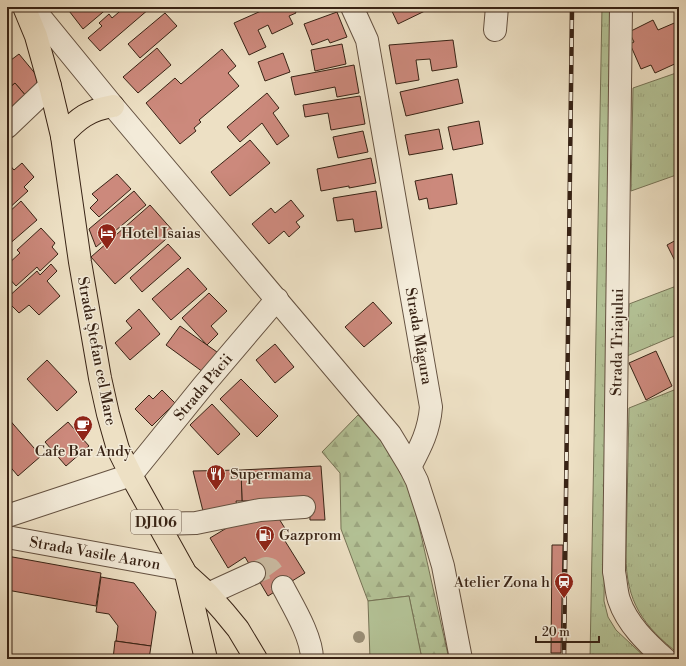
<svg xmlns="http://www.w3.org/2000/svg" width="686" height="666" font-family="'Libre Bodoni',serif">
	<defs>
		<pattern id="grass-tufts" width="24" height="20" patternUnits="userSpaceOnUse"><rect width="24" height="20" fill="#b4c397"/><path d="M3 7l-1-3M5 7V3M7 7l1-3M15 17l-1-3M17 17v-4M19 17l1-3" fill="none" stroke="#9ca781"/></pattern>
		<pattern id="forest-firs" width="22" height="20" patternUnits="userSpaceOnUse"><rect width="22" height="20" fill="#b4c397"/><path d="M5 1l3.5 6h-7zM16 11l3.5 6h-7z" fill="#9ca781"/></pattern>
	</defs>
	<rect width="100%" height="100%" fill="#ede0c4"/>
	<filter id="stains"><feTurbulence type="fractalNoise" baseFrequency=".005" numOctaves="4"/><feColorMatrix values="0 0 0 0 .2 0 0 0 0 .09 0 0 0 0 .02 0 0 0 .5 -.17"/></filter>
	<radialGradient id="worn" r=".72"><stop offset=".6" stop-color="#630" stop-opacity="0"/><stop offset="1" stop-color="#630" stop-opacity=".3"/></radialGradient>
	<g fill="url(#grass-tufts)" stroke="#767356">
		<path d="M602 7H611L604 601 608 617 616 630 647 659H590Z"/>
		<path d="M679 72V174L631 191 633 88Z"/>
		<path d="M679 285V334L627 356 629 304Z"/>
		<path d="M679 388V654C643 626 626 602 626 555L629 408Z"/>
	</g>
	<path fill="url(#forest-firs)" stroke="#767356" d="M358 415 382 440 400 469 409 487 419 526 449 659H422L409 596 368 601 341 529 340 473 322 452Z"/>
	<path fill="#b4c397" stroke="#767356" d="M409 596 422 659H370L368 601Z"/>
	<g fill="#cc897c" stroke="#382315">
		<path d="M66 7H109L83 29Z"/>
		<path d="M125 7H147L149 9 100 51 88 38 102 26 99 23 109 14 112 18Z"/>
		<path d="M270 7H293L296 13 289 16 293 24 272 34 268 25 258 30 266 47 249 55 234 23Z"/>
		<path d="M390 7H428L429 9 398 24Z"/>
		<path d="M337 12 347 37 330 43 328 39 312 45 304 24Z"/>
		<path d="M165 13 177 26 140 58 128 44Z"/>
		<path d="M653 20 658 30 679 21V62L655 73 651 65 641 69 630 44 634 42 629 32Z"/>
		<path d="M453 40 457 67 432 71 430 59 416 60 419 80 396 84 389 45Z"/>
		<path d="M342 44 346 64 315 71 311 50Z"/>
		<path d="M157 48 171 65 138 93 123 77Z"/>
		<path d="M222 49 236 66 228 73 239 86 199 120 201 122 194 128 196 131 180 144 146 103 175 78 181 84Z"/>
		<path d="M283 53 290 72 265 81 258 62Z"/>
		<path d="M19 54 43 83 26 96 15 83 7 90V63Z"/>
		<path d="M354 65 359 93 337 97 335 87 295 95 291 77Z"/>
		<path d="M458 79 463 103 406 116 400 92Z"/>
		<path d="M15 83 26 96 8 111 7 109V90Z"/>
		<path d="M267 93 279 108 273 113 289 136 277 145 262 123 240 142 227 127Z"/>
		<path d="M360 96 365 124 331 130 328 113 305 117 303 105Z"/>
		<path d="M479 121 483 144 453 150 448 127Z"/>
		<path d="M439 129 443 149 409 155 405 135Z"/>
		<path d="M363 131 368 152 338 158 333 137Z"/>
		<path d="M250 140 270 163 230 196 211 172Z"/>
		<path d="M371 158 376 183 349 188V186L321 191 317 169Z"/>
		<path d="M7 162 14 170 22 163 34 177 24 187 28 191 7 210Z"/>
		<path d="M117 174 131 189 99 217 90 208 98 200 92 194Z"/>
		<path d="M452 174 457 204 429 209 427 198 419 200 415 181Z"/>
		<path d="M134 191 146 205 96 247 89 229Z"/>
		<path d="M376 191 382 228 355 232 353 219 337 221 333 198Z"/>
		<path d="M291 200 304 216 296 222 300 227 289 237 284 231 269 244 252 224 271 208 275 213Z"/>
		<path d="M21 201 37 220 7 246V214Z"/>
		<path d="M150 205 174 232 115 284 91 257Z"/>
		<path d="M41 228 55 243 52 247 58 254 40 271 37 267 16 286 7 276V265L20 253 17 250Z"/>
		<path d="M679 231V269L667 245 678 239 675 233Z"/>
		<path d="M168 244 181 258 142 292 130 278Z"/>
		<path d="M51 264 57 271 47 281 60 296 39 315 29 305 19 313 7 301V298L37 271 40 275Z"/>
		<path d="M188 268 207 289 171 320 152 299Z"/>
		<path d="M209 293 227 311 211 326 218 334 207 345 182 318Z"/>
		<path d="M373 302 392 323 364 347 345 327Z"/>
		<path d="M139 309 160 334 130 360 115 343 132 328 126 321Z"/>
		<path d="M180 326 217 352 203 372 166 345Z"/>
		<path d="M275 344 294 367 275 383 256 360Z"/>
		<path d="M656 351 672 386 646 400 629 363Z"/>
		<path d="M47 360 77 392 57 411 27 379Z"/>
		<path d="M241 379 278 416 257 437 220 399Z"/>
		<path d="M162 390 175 403 152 426 135 409 149 395 153 399Z"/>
		<path d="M212 404 240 434 218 455 190 425Z"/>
		<path d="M7 417 41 456 18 476 7 463Z"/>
		<path d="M68 422 89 446 66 466 45 442Z"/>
		<path d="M321 466 325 520H310L309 498 242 501 241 470Z"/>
		<path d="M241 470 242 501H236L238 511H203L193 471Z"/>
		<path d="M276 514 286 530 280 533 305 573 268 596 245 557 228 568 210 538 245 517Z"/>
		<path d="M552 545H563L561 653H551Z"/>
		<path d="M7 556 101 573 96 606 7 590Z"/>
		<path d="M101 577 134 583 156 612 151 646 116 641 118 626 109 614 96 612Z"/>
		<path d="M115 641 151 646 149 659H113Z"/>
	</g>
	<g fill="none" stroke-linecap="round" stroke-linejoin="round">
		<path stroke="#c9baa1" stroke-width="22" stroke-dasharray="22 11" stroke-linecap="butt" d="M254 573 266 568 270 569 283 587"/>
		<defs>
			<g id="minor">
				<path d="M32 7 113 106 390 434 410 467 417 481 429 518 443 566 461 659"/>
				<path d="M352 7 367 40 431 407C429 431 421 446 410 467"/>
				<path d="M621 7 614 572C616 581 616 591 619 600 627 624 647 643 665 659"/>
				<path d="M495 30 497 7"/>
				<path d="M7 127 50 86"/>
				<path d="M7 516 131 475 203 386 277 299"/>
				<path d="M157 524 196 523 260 510 304 507"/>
				<path d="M7 537 183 569"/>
				<path d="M283 587C293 606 312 637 312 659"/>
				<path d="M208 594 254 573"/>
			</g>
			<g id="major">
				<path d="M24 7 36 36 50 86 62 136 80 262 100 378 108 414 118 449 131 475 186 574 208 594 224 612 238 629 256 659"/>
				<path d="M62 136C78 118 89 110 113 106"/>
				<path d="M186 574 206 659"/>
			</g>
		</defs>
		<use href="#minor" stroke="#655241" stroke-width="24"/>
		<use href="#major" stroke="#382315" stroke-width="24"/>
		<use href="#minor" stroke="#f3ebd9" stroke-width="22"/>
		<use href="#major" stroke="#ede0c4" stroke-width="22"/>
		<defs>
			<path id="rail" d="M564 659 572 7"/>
		</defs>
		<use href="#rail" stroke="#382315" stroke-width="4.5"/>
		<use href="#rail" stroke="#f3ebd9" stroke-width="3" stroke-dasharray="9" stroke-linecap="butt"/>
	</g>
	<circle fill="#9a8e76" cx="359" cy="637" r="6"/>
	<defs>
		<symbol id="hotel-pin" viewBox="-11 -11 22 30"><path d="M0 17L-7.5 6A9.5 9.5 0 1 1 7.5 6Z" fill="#8f2418" stroke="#f3ebd9"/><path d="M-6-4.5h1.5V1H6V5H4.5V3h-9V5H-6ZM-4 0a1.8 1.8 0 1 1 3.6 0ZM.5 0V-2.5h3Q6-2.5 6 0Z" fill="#fff"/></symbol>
		<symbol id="cafe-pin" viewBox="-11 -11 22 30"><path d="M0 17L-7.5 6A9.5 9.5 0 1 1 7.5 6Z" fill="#8f2418" stroke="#f3ebd9"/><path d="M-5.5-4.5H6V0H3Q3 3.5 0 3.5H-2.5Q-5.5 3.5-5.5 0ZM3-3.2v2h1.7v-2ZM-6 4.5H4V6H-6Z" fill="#fff"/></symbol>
		<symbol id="restaurant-pin" viewBox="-11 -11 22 30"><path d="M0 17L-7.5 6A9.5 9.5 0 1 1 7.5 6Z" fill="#8f2418" stroke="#f3ebd9"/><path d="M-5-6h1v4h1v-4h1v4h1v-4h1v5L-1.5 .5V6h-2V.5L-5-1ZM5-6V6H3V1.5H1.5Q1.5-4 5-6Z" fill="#fff"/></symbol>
		<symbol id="fuel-pin" viewBox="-11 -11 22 30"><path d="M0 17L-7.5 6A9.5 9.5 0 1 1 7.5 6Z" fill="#8f2418" stroke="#f3ebd9"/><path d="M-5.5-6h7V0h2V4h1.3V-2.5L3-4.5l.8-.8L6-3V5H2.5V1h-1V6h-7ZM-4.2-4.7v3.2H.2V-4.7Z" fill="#fff"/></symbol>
		<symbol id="station-pin" viewBox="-11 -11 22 30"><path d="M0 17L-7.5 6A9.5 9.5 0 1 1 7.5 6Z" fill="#8f2418" stroke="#f3ebd9"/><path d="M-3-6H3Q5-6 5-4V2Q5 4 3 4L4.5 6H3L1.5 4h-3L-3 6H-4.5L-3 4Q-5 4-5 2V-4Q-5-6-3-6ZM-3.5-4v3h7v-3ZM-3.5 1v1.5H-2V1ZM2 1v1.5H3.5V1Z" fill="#fff"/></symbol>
	</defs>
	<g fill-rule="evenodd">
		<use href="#hotel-pin" x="96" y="222" width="22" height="30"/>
		<use href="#cafe-pin" x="72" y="414" width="22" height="30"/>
		<use href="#restaurant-pin" x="205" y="463" width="22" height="30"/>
		<use href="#fuel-pin" x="254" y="524" width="22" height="30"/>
		<use href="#station-pin" x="553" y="571" width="22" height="30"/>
	</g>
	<g text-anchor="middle" stroke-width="3" stroke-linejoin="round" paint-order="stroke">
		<rect fill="#f3ebd9" stroke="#705f50" stroke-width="1" x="131" y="510" width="50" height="24" rx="3"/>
		<g font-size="14" font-weight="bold" fill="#382315">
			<text x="156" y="527">DJ106</text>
		</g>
		<g font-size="15" fill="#382315" stroke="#f3ebd9" text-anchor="start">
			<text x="121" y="238">Hotel Isaias</text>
			<text x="83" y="456" text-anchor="middle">Cafe Bar Andy</text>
			<text x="230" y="479">Supermama</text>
			<text x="279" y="540">Gazprom</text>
			<text x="550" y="587" text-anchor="end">Atelier Zona h</text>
		</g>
		<g font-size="15" fill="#382315" stroke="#f3ebd9">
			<text transform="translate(419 336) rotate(80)" y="5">Strada Măgura</text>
			<text transform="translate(617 342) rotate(-89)" y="5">Strada Triajului</text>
			<text transform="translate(97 351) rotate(79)" y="5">Strada Ștefan cel Mare</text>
			<text transform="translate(203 387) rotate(-50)" y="5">Strada Păcii</text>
			<text transform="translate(95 553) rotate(10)" y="5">Strada Vasile Aaron</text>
		</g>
	</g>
	<rect width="686" height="666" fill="none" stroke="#ede0c4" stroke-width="24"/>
	<rect x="8" y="8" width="670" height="650" fill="none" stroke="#382315" stroke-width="2"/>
	<rect x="12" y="12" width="662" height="642" fill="none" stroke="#382315"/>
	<path d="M536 636v6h63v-6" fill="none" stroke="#382315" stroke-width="2"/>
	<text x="542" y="636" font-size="12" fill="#382315" stroke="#f3ebd9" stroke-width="3" paint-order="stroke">20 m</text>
	<rect width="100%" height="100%" filter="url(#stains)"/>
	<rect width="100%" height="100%" fill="url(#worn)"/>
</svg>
